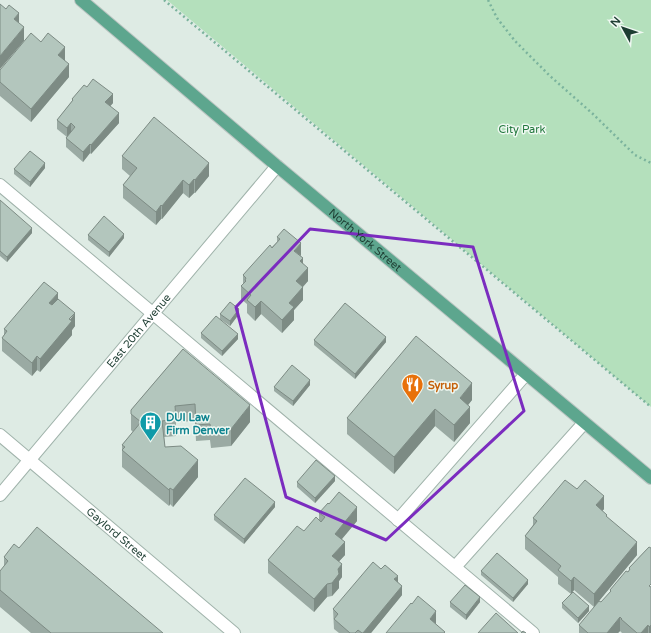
<svg xmlns="http://www.w3.org/2000/svg" width="651" height="633" font-family="'Varela Round',sans-serif">
	<rect width="100%" height="100%" fill="#deebe4"/>
	<path fill="#b4e0bc" d="M167 0H651V407Z"/>
	<g fill="none" stroke-linecap="round" stroke-linejoin="round">
		<defs>
			<g id="minor">
				<path d="M0 185 533 633"/>
				<path id="s1" d="M0 435 234 633"/>
				<path id="s2" d="M0 495 277 166"/>
				<path d="M398 520 526 374"/>
				<path d="M455 567 584 423"/>
			</g>
			<g id="major">
				<path id="s3" d="M81 0 277 166 651 478"/>
			</g>
		</defs>
		<use href="#minor" stroke="#a0b3ab" stroke-width="14"/>
		<use href="#major" stroke="#bbc5c2" stroke-width="14"/>
		<g stroke="#7bb39d" stroke-width="2.5" stroke-dasharray="2 3" stroke-linecap="butt">
			<path d="M164 0 651 407"/>
			<path d="M488 0 497 18 515 41 550 76 593 114 635 155 651 163"/>
		</g>
		<use href="#minor" stroke="#fff" stroke-width="12"/>
		<use href="#major" stroke="#5da68e" stroke-width="12"/>
	</g>
	<g fill="#9aaaa3">
		<path d="M65 60 69 77 31 122 0 96V70Z"/>
		<path d="M87 87 113 103 110 106 119 123 91 154 90 153 83 162 66 147V138L67 137 57 129V120L72 101V99Z"/>
		<path d="M122 156 209 176 195 193H194L189 198 183 193 162 219H161L156 225 123 198V185L130 176 122 169Z"/>
		<path d="M45 168 30 187 14 174V169Z"/>
		<path d="M0 200 32 233 7 262 0 256Z"/>
		<path d="M88 235 124 238 109 257 88 240Z"/>
		<path d="M277 237 301 256 308 281 303 287V300L294 310V320L282 333 261 314 255 321 247 313V304L241 299V286L243 284V275L277 242Z"/>
		<path d="M58 299 75 326 72 330V335L40 372 37 370 32 376 2 351V338L4 335V329Z"/>
		<path d="M220 314H239L230 326 220 319Z"/>
		<path d="M201 333 238 339 222 356 201 338Z"/>
		<path d="M314 340 386 342 355 379 314 345Z"/>
		<path d="M183 349 250 422 231 446 211 448 210 440 196 441 195 421 176 422V436L164 437 165 447 198 477 173 507 170 504 169 506 122 467V445L133 432 131 430V410Z"/>
		<path d="M310 385 293 406 274 391V387Z"/>
		<path d="M472 400 468 405 470 423 454 442 435 426 394 474 347 434V418Z"/>
		<path d="M335 481 315 503 297 487V482Z"/>
		<path d="M577 489 604 509 602 511 637 555 594 607 574 590 571 594 558 584V577L525 549V536L533 525V518Z"/>
		<path d="M275 507 244 544 214 520V515Z"/>
		<path d="M319 513 357 521 342 539 345 555 339 561 342 577 339 581V588L332 596 327 597 314 612 268 573V560L319 520Z"/>
		<path d="M649 547 651 633H622L620 631 618 633H579V625L601 602 610 593V590L629 571V568Z"/>
		<path d="M19 548 163 633H31L0 607V571L4 567V557Z"/>
		<path d="M481 571 528 584 513 602 481 575Z"/>
		<path d="M398 582 402 595 371 633H339L334 629 333 609Z"/>
		<path d="M450 602H480L466 620 450 607Z"/>
		<path d="M562 603 589 611 578 623 562 608Z"/>
	</g>
	<g fill="#7d8b84">
		<path d="M19 13V26L14 19Z"/>
		<path d="M24 27V41L0 69V56Z"/>
		<path d="M65 47V60L58 68V55Z"/>
		<path d="M69 64V77L31 122V109Z"/>
		<path d="M113 94V103L105 112V102Z"/>
		<path d="M119 113V123L91 154V145Z"/>
		<path d="M71 123V133L67 138V128Z"/>
		<path d="M90 144V153L83 162V152Z"/>
		<path d="M45 163V168L30 187V182Z"/>
		<path d="M209 163V176L195 193V180Z"/>
		<path d="M194 179V193L189 198V185Z"/>
		<path d="M183 180V193L162 219V206Z"/>
		<path d="M161 205V219L156 225V212Z"/>
		<path d="M32 228V233L7 262V257Z"/>
		<path d="M124 234V238L109 257V252Z"/>
		<path d="M301 243V256L294 251Z"/>
		<path d="M303 258V271L300 261Z"/>
		<path d="M308 268V281L296 294V281Z"/>
		<path d="M303 287V300L294 310V320L282 333V320L289 303Z"/>
		<path d="M58 293V306L49 316V303Z"/>
		<path d="M261 301V314L255 321V307Z"/>
		<path d="M239 309V314L230 326V321Z"/>
		<path d="M75 313V326L72 330V335L40 372V359Z"/>
		<path d="M238 334V339L222 356V351Z"/>
		<path d="M386 337V342L355 379V374Z"/>
		<path d="M37 356V370L32 376V363Z"/>
		<path d="M310 380V385L293 406V401Z"/>
		<path d="M472 383V400L460 415V398Z"/>
		<path d="M250 405V422L231 446V429Z"/>
		<path d="M470 407V423L454 442V425Z"/>
		<path d="M435 409V426L394 474V457Z"/>
		<path d="M198 460V477L173 507V490Z"/>
		<path d="M335 476V481L315 503V498Z"/>
		<path d="M170 488V504L169 506V490Z"/>
		<path d="M604 496V509L596 519V505Z"/>
		<path d="M275 502V507L244 544V539Z"/>
		<path d="M357 507V521L335 547V534Z"/>
		<path d="M345 542V555L332 569V556Z"/>
		<path d="M637 542V555L594 607V594Z"/>
		<path d="M342 564V577L339 581V588L332 596V583L338 569Z"/>
		<path d="M398 576V585L394 579Z"/>
		<path d="M574 577V590L571 594V581Z"/>
		<path d="M528 580V584L513 602V598Z"/>
		<path d="M327 584V597L314 612V599Z"/>
		<path d="M402 586V595L371 633H363Z"/>
		<path d="M480 597V602L466 620V615Z"/>
		<path d="M589 606V611L578 623V618Z"/>
		<path d="M436 611V625L430 619Z"/>
		<path d="M620 617V631L618 633H607Z"/>
		<path d="M648 625V633H641Z"/>
		<path d="M651 625V633H649V627Z"/>
	</g>
	<g fill="#b3c6bd" stroke="#7d8b84">
		<path d="M0 4 6 9 9 5 19 13 14 19 24 27 0 56Z"/>
		<path d="M31 33 41 42 48 33 65 47 58 55 69 64 31 109 0 82V70Z"/>
		<path d="M93 79 113 94 105 102 119 113 91 145 90 144 83 152 66 138 75 127 71 123 67 128 57 120 73 100 72 99 84 85 87 87Z"/>
		<path d="M154 117 209 163 195 180 194 179 189 185 183 180 162 206 161 205 156 212 123 185 137 168 122 156Z"/>
		<path d="M30 151 45 163 30 182 14 169Z"/>
		<path d="M0 200 32 228 7 257 0 251Z"/>
		<path d="M104 216 124 234 109 252 88 235Z"/>
		<path d="M284 229 301 243 294 251 303 258 300 261 308 268 296 281 303 287 289 303 294 307 282 320 261 301 255 307 247 300 251 295 241 286 246 281 245 280 246 278 243 275 270 245 272 248 280 239 277 237Z"/>
		<path d="M44 282 58 293 49 303 52 305 58 299 75 313 69 319 72 321 40 359 37 356 32 363 2 338 7 331 4 329Z"/>
		<path d="M230 302 239 309 230 321 220 314Z"/>
		<path d="M345 303 386 337 355 374 314 340Z"/>
		<path d="M216 316 238 334 222 351 201 333Z"/>
		<path d="M416 336 472 383 460 398 470 407 454 425 435 409 394 457 347 418Z"/>
		<path d="M183 349 250 405 231 429 211 431 210 424 196 425 195 404 175 406 176 419 162 421 165 447 181 446 198 460 173 490 170 488 169 490 122 450 125 447 122 445 141 422 131 414V410Z"/>
		<path d="M292 365 310 380 293 401 274 387Z"/>
		<path d="M316 460 335 476 315 498 297 482Z"/>
		<path d="M245 478 275 502 244 539 214 515Z"/>
		<path d="M565 480 577 489 585 480 604 496 596 505 607 515 606 516 637 542 594 594 574 577 571 581 558 570 561 566 525 536 537 521 533 518Z"/>
		<path d="M339 492 357 507 335 534 345 542 332 556 342 564 338 569 339 574 332 583 327 584 314 599 268 560 297 526 304 531 316 517 321 522 325 517 319 513 328 503 329 504Z"/>
		<path d="M37 527 163 633H51L0 590V571L8 561 4 557 14 544 19 548Z"/>
		<path d="M649 547 651 548V584L649 586 651 587V625L649 627 648 625 641 633H637L621 619H622L620 617 607 633H588L579 625 599 601 601 602 611 591 610 590 626 571 628 572 630 569 629 568Z"/>
		<path d="M497 553 528 580 513 598 481 571Z"/>
		<path d="M373 562 381 569 385 565 398 576 394 579 402 586 363 633H362L358 630 355 633H350L334 619 338 614 333 609Z"/>
		<path d="M465 585 480 597 466 615 450 602Z"/>
		<path d="M573 592 589 606 578 618 562 603Z"/>
		<path d="M418 596 436 611 430 619 445 632 444 633H386L411 603 412 604Z"/>
		<path d="M496 613 518 633H478Z"/>
		<path d="M523 631 526 633H521Z"/>
	</g>
	<path fill="none" stroke="#7b2cbf" stroke-width="3" stroke-linejoin="round" d="M310 229 473 247 524 411 386 540 286 497 236 307Z"/>
	<defs>
		<symbol id="restaurant-pin" viewBox="-11 -11 22 30"><path d="M0 17L-7.5 6A9.5 9.5 0 1 1 7.5 6Z" fill="#e8710a" stroke="#eff8f2"/><path d="M-5-6h1v4h1v-4h1v4h1v-4h1v5L-1.5 .5V6h-2V.5L-5-1ZM5-6V6H3V1.5H1.5Q1.5-4 5-6Z" fill="#fff"/></symbol>
		<symbol id="building-pin" viewBox="-11 -11 22 30"><path d="M0 17L-7.5 6A9.5 9.5 0 1 1 7.5 6Z" fill="#0f9aa8" stroke="#eff8f2"/><path d="M-4-6H4V6H1V3H-1V6H-4ZM-2.5-4.3h1.7v1.8h-1.7ZM.8-4.3h1.7v1.8H.8ZM-2.5-1h1.7V.8h-1.7ZM.8-1h1.7V.8H.8Z" fill="#fff"/></symbol>
	</defs>
	<g fill-rule="evenodd">
		<use href="#restaurant-pin" x="400" y="372" width="25" height="34"/>
		<use href="#building-pin" x="138" y="410" width="25" height="34"/>
	</g>
	<g text-anchor="middle" stroke-width="3" stroke-linejoin="round" paint-order="stroke">
		<g font-size="11" fill="#23783e" stroke="#eff8f2">
			<text x="522" y="133">City Park</text>
		</g>
		<g font-size="11" fill="#1d3d32" stroke="#eff8f2">
			<text dy="4" stroke="none"><textPath href="#s3" startOffset="372">North York Street</textPath></text>
			<text dy="4" stroke="none"><textPath href="#s2" startOffset="215">East 20th Avenue</textPath></text>
			<text dy="4" stroke="none"><textPath href="#s1" startOffset="153">Gaylord Street</textPath></text>
		</g>
		<g font-size="11" font-weight="bold" fill="#c56008" stroke="#eff8f2" text-anchor="start">
			<text x="428" y="389">Syrup</text>
		</g>
		<g font-size="11" font-weight="bold" fill="#0d838f" stroke="#eff8f2" text-anchor="start">
			<text x="166" y="421">DUI Law<tspan x="166" dy="13">Firm Denver</tspan></text>
		</g>
	</g>
	<g transform="translate(623 28) rotate(310)" stroke="#eff8f2" stroke-width="3" paint-order="stroke">
	<path d="M0-3L7 15L0 10L-7 15Z" fill="#1d3d32"/>
	<text y="-6" font-size="11" font-weight="bold" text-anchor="middle" fill="#1d3d32">N</text>
	</g>
</svg>
